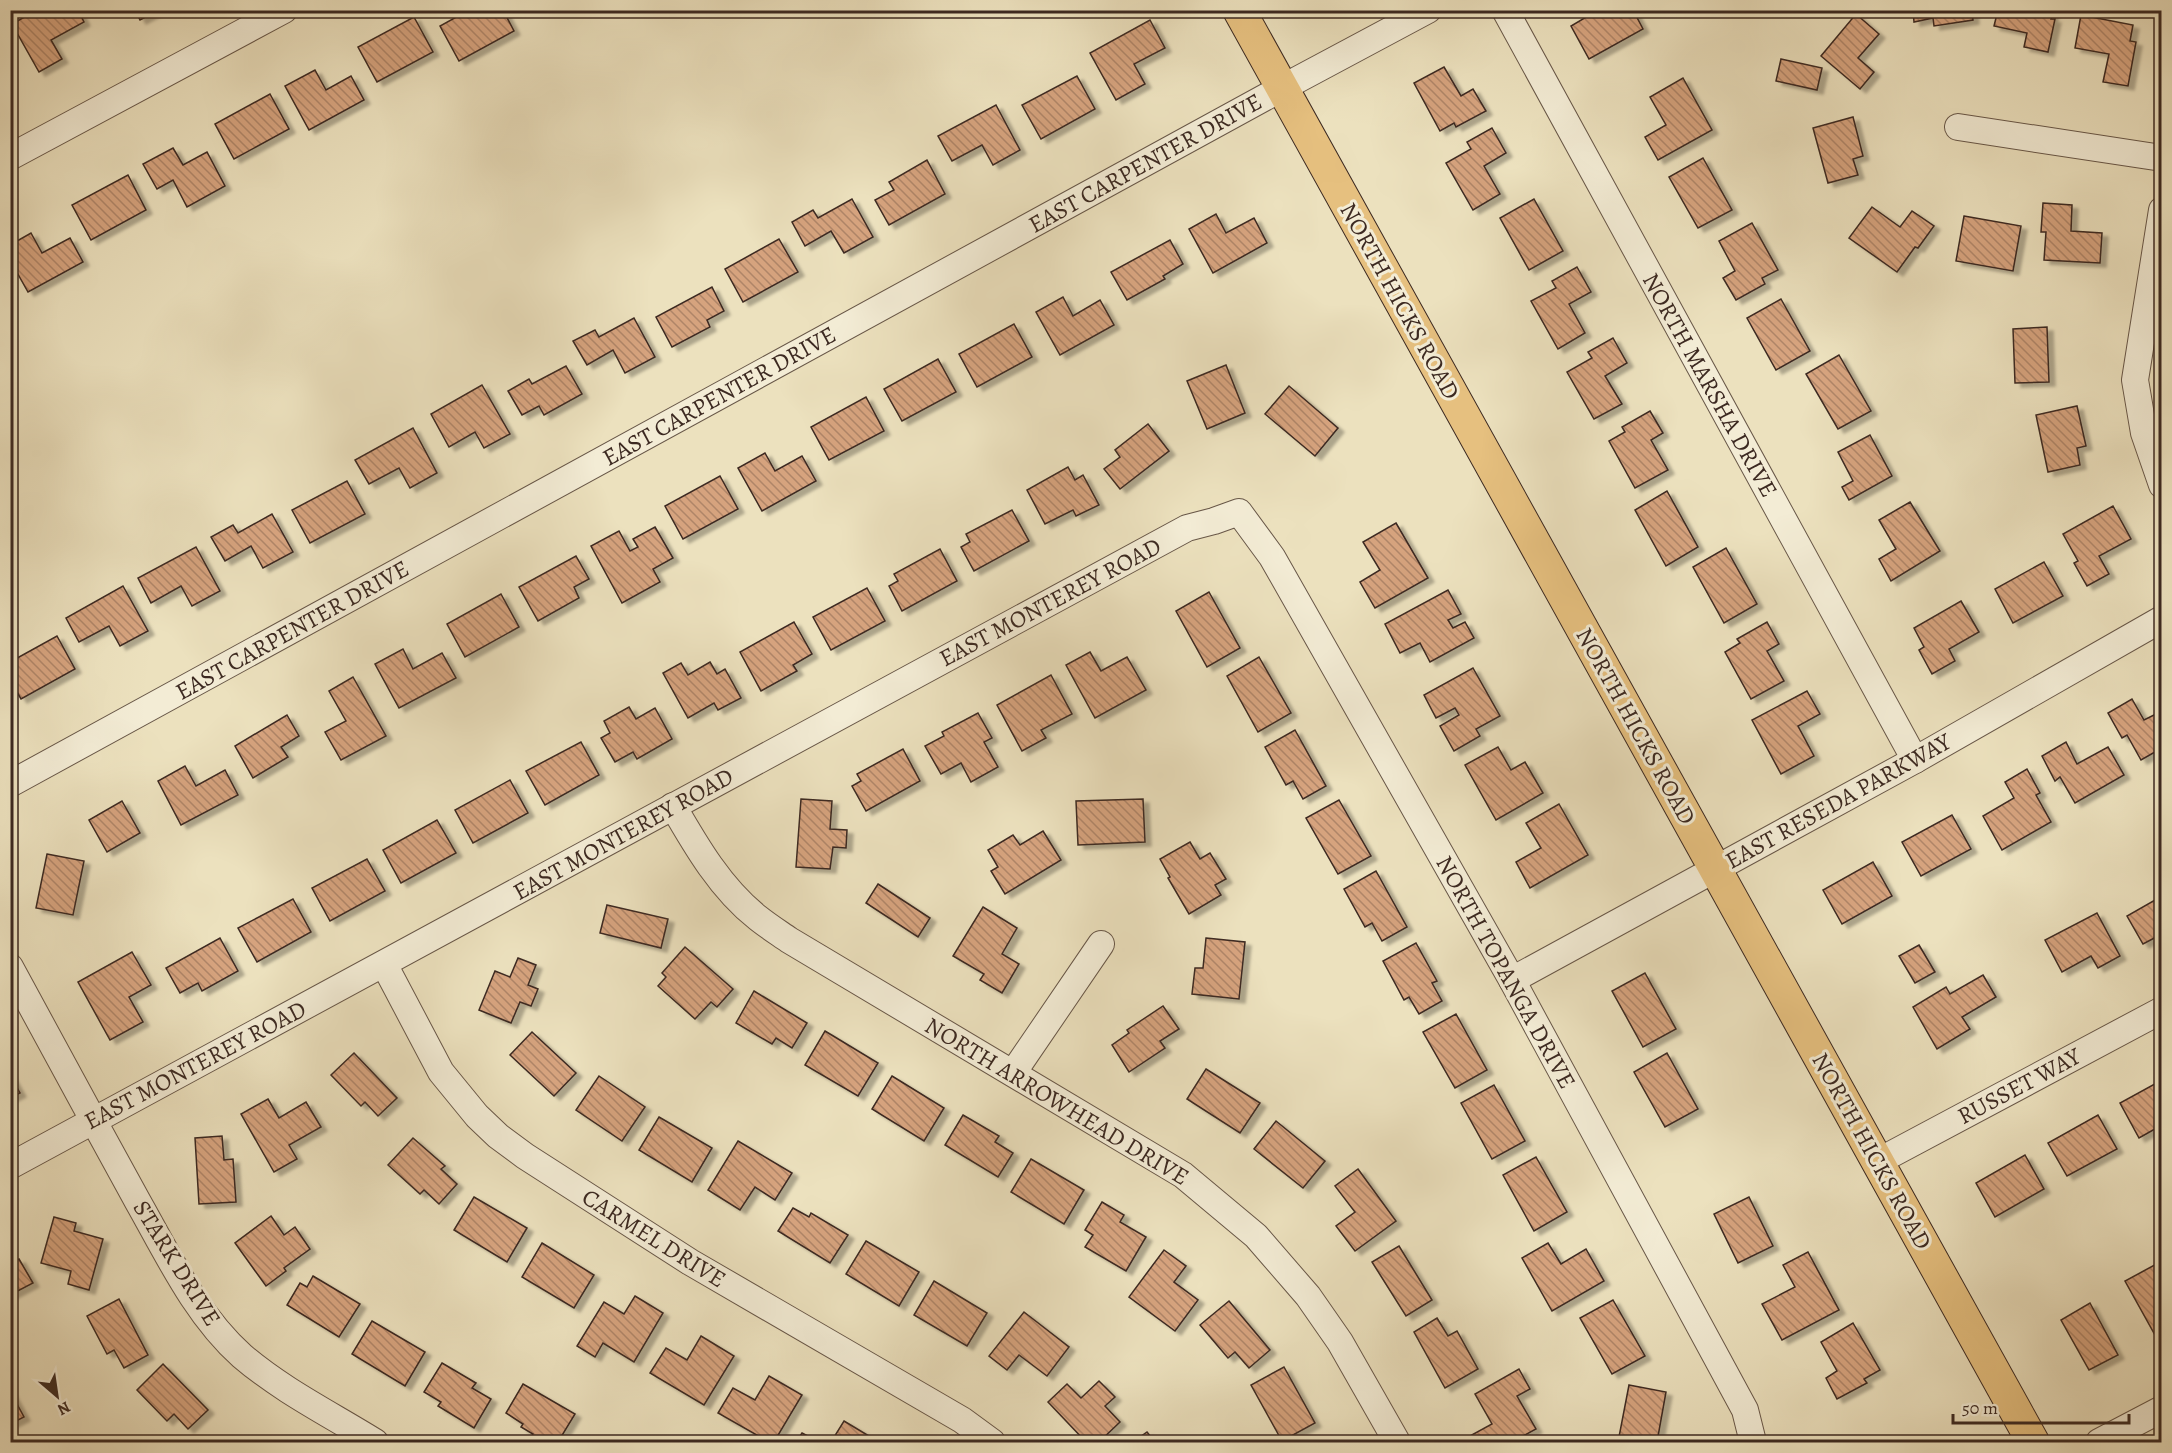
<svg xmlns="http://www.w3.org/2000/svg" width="2172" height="1453" font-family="Alegreya,serif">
	<defs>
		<pattern id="building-back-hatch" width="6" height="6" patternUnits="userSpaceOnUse" patternTransform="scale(1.5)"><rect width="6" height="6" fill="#d6a37e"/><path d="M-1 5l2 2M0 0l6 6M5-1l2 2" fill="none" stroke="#af8567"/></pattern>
		<filter id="shadow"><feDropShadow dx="6" dy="4" stdDeviation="1.5" flood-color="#0004"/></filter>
	</defs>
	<rect width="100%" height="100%" fill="#ece1be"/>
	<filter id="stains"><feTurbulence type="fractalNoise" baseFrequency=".00333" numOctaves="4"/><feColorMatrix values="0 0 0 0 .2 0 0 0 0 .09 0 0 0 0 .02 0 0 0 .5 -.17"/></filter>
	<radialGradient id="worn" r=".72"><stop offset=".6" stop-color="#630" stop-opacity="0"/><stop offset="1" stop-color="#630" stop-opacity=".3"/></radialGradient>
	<g fill="url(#building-back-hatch)" stroke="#3c2921" stroke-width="1.5" filter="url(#shadow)">
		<path d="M37 10H78L84 22 51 40 62 59 39 72 12 24Z"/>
		<path d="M135 10H159L140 20Z"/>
		<path d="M469 10H503L514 31 459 61 440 26Z"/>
		<path d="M1598 10H1633L1643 29 1589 59 1571 26Z"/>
		<path d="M1913 10H1972L1973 20 1934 26 1933 18 1914 22Z"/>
		<path d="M1998 10H2053L2051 19H2055L2048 52 2024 47 2027 33 1994 26Z"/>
		<path d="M1856 14 1879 34 1858 58 1874 72 1860 89 1821 56Z"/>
		<path d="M2081 15 2133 25 2130 41 2136 42 2128 86 2103 82 2109 54 2075 48Z"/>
		<path d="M414 17 433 52 377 82 358 47Z"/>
		<path d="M1150 20 1165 48 1134 64 1145 84 1116 100 1090 53Z"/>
		<path d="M1781 59 1822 68 1817 90 1776 81Z"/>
		<path d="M1444 67 1461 96 1473 89 1486 111 1456 127 1454 123 1440 131 1414 83Z"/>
		<path d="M315 70 326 90 351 76 364 100 309 130 285 86Z"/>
		<path d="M1077 76 1095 109 1041 139 1022 105Z"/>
		<path d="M1683 78 1712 130 1658 160 1645 137 1666 125 1650 97Z"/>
		<path d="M270 94 289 129 234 159 215 124Z"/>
		<path d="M996 105 1020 150 993 165 982 145 952 161 938 136Z"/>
		<path d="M1853 117 1863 156 1853 159 1858 175 1828 183 1813 128Z"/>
		<path d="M1492 128 1506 153 1484 166 1500 194 1473 210 1446 163 1471 149 1467 142Z"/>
		<path d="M173 148 183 165 207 152 225 186 187 207 173 180 157 189 143 164Z"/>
		<path d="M1703 158 1732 210 1698 228 1669 177Z"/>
		<path d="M927 160 945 194 889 225 875 200 894 190 889 182Z"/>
		<path d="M128 175 146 210 91 240 72 205Z"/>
		<path d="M852 199 873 237 844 253 831 231 805 246 792 222 813 210 818 218Z"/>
		<path d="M1534 199 1563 251 1529 270 1500 218Z"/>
		<path d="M2043 203 2072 205 2071 231 2102 233 2100 263 2044 260 2046 232H2041Z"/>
		<path d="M1872 207 1900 227 1912 211 1934 226 1918 248 1915 247 1897 272 1849 238Z"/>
		<path d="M1216 214 1226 233 1254 218 1267 243 1213 273 1189 229Z"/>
		<path d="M1964 216 2021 226 2013 271 1956 261Z"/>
		<path d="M1752 223 1778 270 1762 278 1765 284 1736 300 1723 278 1735 271 1719 241Z"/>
		<path d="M31 233 42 253 70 238 83 262 28 292 10 260V245Z"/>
		<path d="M779 239 798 272 743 302 725 269Z"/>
		<path d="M1170 240 1183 264 1163 276 1165 279 1127 300 1111 272Z"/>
		<path d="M1577 267 1591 292 1569 304 1585 333 1558 349 1531 301 1556 288 1552 281Z"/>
		<path d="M712 287 724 311 707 320 710 327 672 347 656 317Z"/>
		<path d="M1063 297 1073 316 1100 300 1114 325 1060 355 1036 312Z"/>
		<path d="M1781 299 1810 351 1776 370 1747 318Z"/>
		<path d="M634 318 655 357 625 373 613 350 587 365 573 341 595 330 599 337Z"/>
		<path d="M1014 324 1032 357 977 387 959 354Z"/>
		<path d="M2047 327 2049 382 2015 383 2013 329Z"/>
		<path d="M1613 338 1627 363 1605 376 1622 404 1594 419 1567 372 1592 358 1588 352Z"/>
		<path d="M1839 355 1871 411 1838 429 1806 374Z"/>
		<path d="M938 359 956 392 902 421 884 389Z"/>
		<path d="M1226 365 1245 413 1207 429 1187 381Z"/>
		<path d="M566 366 582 394 544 415 539 406 522 415 508 391 529 379 532 384Z"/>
		<path d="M482 385 510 434 484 448 475 432 449 447 431 414Z"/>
		<path d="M1289 386 1338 428 1315 456 1265 414Z"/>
		<path d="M866 397 884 431 829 460 811 427Z"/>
		<path d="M2077 406 2086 446 2077 448 2080 465 2048 472 2036 415Z"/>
		<path d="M1650 411 1663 433 1651 440 1668 470 1635 488 1609 441 1625 432 1622 427Z"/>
		<path d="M1148 424 1169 451 1120 489 1104 469 1120 457 1115 450Z"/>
		<path d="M413 428 437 473 410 488 399 468 369 484 355 460Z"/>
		<path d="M1870 435 1892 476 1849 500 1842 487 1853 481 1838 452Z"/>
		<path d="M765 453 775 471 802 456 816 481 762 511 738 468Z"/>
		<path d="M1068 467 1075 480 1083 475 1099 505 1076 516 1073 510 1045 524 1027 490Z"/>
		<path d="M720 476 738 509 683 539 665 506Z"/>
		<path d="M347 481 365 514 310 543 292 510Z"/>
		<path d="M1667 491 1698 547 1666 566 1635 510Z"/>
		<path d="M1910 502 1940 551 1891 581 1879 559 1896 549 1879 520Z"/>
		<path d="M2113 506 2131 539 2099 556 2109 574 2087 586 2074 563 2078 561 2063 534Z"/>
		<path d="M1012 510 1029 541 974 571 961 547 970 542 966 534Z"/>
		<path d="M272 514 293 552 263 568 251 546 225 561 211 537 233 525 238 533Z"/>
		<path d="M1396 523 1428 578 1375 608 1360 582 1380 570 1363 542Z"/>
		<path d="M655 527 673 558 653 569 660 582 622 603 591 546 619 531 630 551 638 547 633 539Z"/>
		<path d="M196 547 220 591 192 606 181 586 151 603 138 578Z"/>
		<path d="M1726 548 1757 604 1724 623 1693 567Z"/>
		<path d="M940 549 957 581 902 611 889 586 898 581 894 574Z"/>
		<path d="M576 556 589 579 574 587 579 598 538 621 519 587Z"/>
		<path d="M2044 562 2063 596 2013 623 1995 589Z"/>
		<path d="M123 586 148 631 120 646 109 626 79 642 66 618Z"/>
		<path d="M867 588 885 621 831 650 813 617Z"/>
		<path d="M1448 590 1461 614 1448 620 1453 628 1465 622 1474 638 1430 662 1420 643 1400 653 1385 624Z"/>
		<path d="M1209 592 1240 648 1207 667 1176 611Z"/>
		<path d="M501 594 519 627 465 657 447 624Z"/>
		<path d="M1961 601 1979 632 1949 649 1955 661 1932 674 1919 650 1924 647 1914 628Z"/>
		<path d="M794 622 812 654 793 665 797 671 761 691 740 652Z"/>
		<path d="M1767 622 1779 644 1767 651 1784 681 1751 699 1725 652 1740 643 1737 639Z"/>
		<path d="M57 636 75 669 21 699 10 680V662Z"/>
		<path d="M403 649 413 669 442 653 456 678 399 708 375 664Z"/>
		<path d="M1090 652 1101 671 1127 657 1146 690 1095 718 1066 665Z"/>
		<path d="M1259 657 1291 713 1258 732 1227 676Z"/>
		<path d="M710 662 717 674 725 669 741 698 718 710 714 703 688 718 663 673 681 663 688 675Z"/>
		<path d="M1473 668 1500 716 1476 729 1480 736 1454 751 1440 726 1459 715 1455 708 1436 718 1424 695Z"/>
		<path d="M1051 675 1072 714 1041 730 1046 738 1022 751 997 705Z"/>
		<path d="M353 677 386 736 341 760 325 732 346 721 329 691Z"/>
		<path d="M1807 691 1820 714 1798 726 1814 756 1781 774 1752 720Z"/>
		<path d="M2132 699 2144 720 2162 711V748L2141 760 2127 735 2122 738 2108 713Z"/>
		<path d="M629 707 636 719 655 708 672 739 637 759 633 752 615 762 601 738 610 733 604 721Z"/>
		<path d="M978 713 992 738 984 742 998 767 971 782 961 763 941 774 925 746 944 736 942 732Z"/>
		<path d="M287 715 299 736 281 747 288 757 253 778 235 746Z"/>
		<path d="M1295 730 1326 786 1303 799 1293 781 1286 785 1265 747Z"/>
		<path d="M581 742 599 775 545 805 526 771Z"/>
		<path d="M2066 742 2077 764 2108 747 2124 775 2075 803 2060 777 2055 781 2042 756Z"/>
		<path d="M1498 747 1511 770 1525 762 1543 793 1496 820 1465 765Z"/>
		<path d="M903 749 920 781 866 811 852 786 861 781 857 774Z"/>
		<path d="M185 766 196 786 225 770 238 795 181 825 158 781Z"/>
		<path d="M2027 769 2040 793 2036 795 2051 822 2002 850 1983 816 2014 798 2005 782Z"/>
		<path d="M510 780 528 813 473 843 455 810Z"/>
		<path d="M801 799 832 801 830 829 847 830 846 848 833 847 830 869 796 867Z"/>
		<path d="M1143 799 1145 842 1078 845 1076 801Z"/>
		<path d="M1339 800 1371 856 1338 874 1306 818Z"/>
		<path d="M122 801 140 833 107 852 89 820Z"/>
		<path d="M1559 804 1588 855 1530 888 1516 862 1541 848 1526 823Z"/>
		<path d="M1952 815 1971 849 1921 876 1902 842Z"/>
		<path d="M437 820 456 853 401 883 383 850Z"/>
		<path d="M1043 831 1061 860 1005 894 991 871 998 867 988 850 1013 835 1020 845Z"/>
		<path d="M1190 842 1200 859 1210 853 1226 879 1215 885 1221 895 1189 914 1168 878 1170 877 1160 859Z"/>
		<path d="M47 854 84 861 73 915 36 908Z"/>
		<path d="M367 859 385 891 330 921 312 888Z"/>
		<path d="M1873 862 1892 896 1842 924 1823 890Z"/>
		<path d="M1376 871 1407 927 1382 941 1372 923 1365 927 1344 889Z"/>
		<path d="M878 884 930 918 918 937 866 903Z"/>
		<path d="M2162 896V934L2143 944 2127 916Z"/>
		<path d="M293 899 311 932 257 962 238 928Z"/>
		<path d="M607 905 668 919 661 948 600 933Z"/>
		<path d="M983 907 1017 928 1002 954 1019 964 1002 993 980 980 984 974 953 956Z"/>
		<path d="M2097 913 2120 956 2098 968 2091 956 2062 972 2045 940Z"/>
		<path d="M220 938 238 971 202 991 198 983 180 993 166 968Z"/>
		<path d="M1206 938 1245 942 1239 999 1192 994 1195 968H1203Z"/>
		<path d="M1416 943 1437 981 1432 983 1442 1001 1419 1014 1409 997 1404 1000 1383 961Z"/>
		<path d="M1919 945 1935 972 1915 983 1899 956Z"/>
		<path d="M685 947 733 989 717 1007 711 1002 695 1019 658 986 666 977 662 973Z"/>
		<path d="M132 952 151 985 129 997 143 1022 110 1040 78 982Z"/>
		<path d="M518 958 536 965 528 985 538 989 531 1006 520 1002 511 1023 479 1010 495 971 510 977Z"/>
		<path d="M1645 973 1676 1029 1643 1047 1612 991Z"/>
		<path d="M1983 975 1996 997 1962 1017 1970 1029 1937 1049 1913 1007 1946 987 1950 994Z"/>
		<path d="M754 991 807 1023 792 1048 776 1038 772 1044 736 1023Z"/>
		<path d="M1163 1006 1179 1029 1160 1041 1165 1048 1129 1072 1112 1045 1129 1033 1127 1030Z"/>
		<path d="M1456 1014 1487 1070 1455 1088 1423 1032Z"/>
		<path d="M825 1031 878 1063 858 1096 805 1065Z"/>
		<path d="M532 1032 576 1073 554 1096 510 1055Z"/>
		<path d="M354 1053 397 1098 378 1116 365 1102 361 1106 331 1075Z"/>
		<path d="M1667 1053 1698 1109 1665 1127 1634 1072Z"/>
		<path d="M1206 1069 1260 1103 1240 1133 1187 1099Z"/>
		<path d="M10 1075 20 1093 10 1098Z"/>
		<path d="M599 1076 645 1107 622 1141 576 1110Z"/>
		<path d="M892 1076 944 1108 924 1141 872 1109Z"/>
		<path d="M2162 1080V1125L2139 1138 2120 1103Z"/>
		<path d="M1494 1085 1525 1141 1492 1159 1461 1103Z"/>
		<path d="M268 1099 279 1118 306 1102 321 1127 289 1145 297 1159 274 1172 241 1114Z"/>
		<path d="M963 1115 999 1136 995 1142 1013 1153 998 1177 945 1145Z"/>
		<path d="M2098 1115 2117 1149 2067 1176 2048 1143Z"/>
		<path d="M659 1117 712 1148 692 1182 639 1150Z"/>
		<path d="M1276 1121 1325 1161 1303 1188 1254 1149Z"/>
		<path d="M222 1136 224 1160 233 1159 236 1202 199 1204 195 1138Z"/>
		<path d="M413 1138 445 1166 441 1169 457 1184 439 1204 424 1190 420 1194 388 1165Z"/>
		<path d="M738 1141 792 1173 775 1200 755 1187 740 1210 708 1190Z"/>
		<path d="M2025 1155 2044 1189 1995 1217 1976 1183Z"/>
		<path d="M1536 1157 1567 1212 1534 1231 1503 1175Z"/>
		<path d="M1031 1159 1084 1190 1064 1224 1011 1192Z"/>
		<path d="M1358 1169 1396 1221 1355 1251 1336 1226 1355 1212 1335 1186Z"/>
		<path d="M474 1197 527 1228 507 1262 454 1230Z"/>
		<path d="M1749 1197 1773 1246 1738 1263 1714 1214Z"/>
		<path d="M1102 1202 1124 1215 1120 1222 1146 1237 1126 1271 1085 1247 1093 1235 1085 1230Z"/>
		<path d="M793 1208 809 1217 811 1213 848 1235 830 1263 778 1231Z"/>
		<path d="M271 1216 284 1235 295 1227 310 1249 284 1268 286 1271 266 1286 235 1243Z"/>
		<path d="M54 1217 76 1223 74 1231 103 1239 89 1290 68 1284 71 1271 41 1263Z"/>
		<path d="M866 1241 919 1272 899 1306 846 1274Z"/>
		<path d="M542 1243 594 1275 574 1308 522 1277Z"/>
		<path d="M1548 1243 1561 1264 1586 1249 1604 1281 1552 1311 1522 1258Z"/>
		<path d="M1399 1246 1432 1300 1406 1316 1372 1262Z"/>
		<path d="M1164 1250 1186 1266 1174 1282 1198 1300 1175 1331 1129 1297Z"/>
		<path d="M1808 1252 1839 1310 1782 1340 1762 1304 1795 1287 1783 1265Z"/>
		<path d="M19 1259 33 1283 10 1295V1263Z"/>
		<path d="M2162 1261V1332L2155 1335 2125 1281Z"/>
		<path d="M313 1276 360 1304 339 1337 287 1305 300 1283 307 1287Z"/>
		<path d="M934 1281 987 1313 967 1346 914 1315Z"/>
		<path d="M635 1296 663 1313 634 1362 603 1343 595 1357 577 1346 604 1302 624 1314Z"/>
		<path d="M119 1299 148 1355 124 1368 114 1350 107 1354 87 1316Z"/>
		<path d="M1613 1300 1645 1356 1612 1374 1580 1318Z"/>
		<path d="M1229 1301 1270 1350 1249 1368 1235 1352 1228 1358 1200 1325Z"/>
		<path d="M2090 1303 2118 1355 2089 1370 2061 1320Z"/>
		<path d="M1024 1312 1069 1347 1047 1376 1019 1355 1007 1370 989 1356Z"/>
		<path d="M1437 1318 1448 1336 1457 1331 1478 1369 1445 1388 1414 1332Z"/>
		<path d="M372 1321 425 1352 405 1386 352 1354Z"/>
		<path d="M1853 1323 1880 1370 1864 1379 1867 1383 1837 1399 1826 1378 1837 1371 1821 1342Z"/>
		<path d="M701 1336 734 1356 704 1405 650 1373 666 1348 687 1360Z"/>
		<path d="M442 1363 476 1383 472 1388 491 1399 474 1428 438 1406 441 1402 424 1392Z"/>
		<path d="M163 1364 208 1410 188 1429 174 1414 167 1421 137 1390Z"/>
		<path d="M1284 1367 1315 1423 1282 1441 1251 1385Z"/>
		<path d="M1519 1369 1530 1389 1517 1396 1536 1429 1512 1442H1471L1468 1437 1492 1424 1475 1394Z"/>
		<path d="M769 1376 802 1395 774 1442H769L718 1413 733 1388 755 1400Z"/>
		<path d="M1099 1381 1115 1397 1105 1406 1120 1422 1099 1442H1086L1048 1402 1067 1384 1081 1398Z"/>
		<path d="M523 1384 575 1414 558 1442H528L533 1434 521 1427 523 1424 506 1413Z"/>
		<path d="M1629 1385 1666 1392 1657 1442H1618Z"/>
		<path d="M10 1391 24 1417 10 1424Z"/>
		<path d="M844 1421 869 1436 865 1442H831Z"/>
		<path d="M1147 1432 1155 1442H1133Z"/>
		<path d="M802 1433 819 1442H796Z"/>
	</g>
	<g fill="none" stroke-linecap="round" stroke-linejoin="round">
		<defs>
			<g id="minor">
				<path d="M1505 10 1915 760"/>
				<path d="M1958 127 2162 158"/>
				<path d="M10 157 284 10"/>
				<path d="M2162 210 2135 380 2144 433 2162 485"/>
				<path d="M10 784 1282 88 1428 10"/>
				<path d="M673 806C696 846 721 889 758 918 768 926 779 933 789 940L1183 1175 1256 1236 1308 1296 1340 1342 1397 1442"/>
				<path d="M384 964 441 1072 477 1116 498 1136 525 1156 690 1262 962 1420 992 1442"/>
				<path d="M10 967C53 1046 95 1124 138 1202 168 1255 196 1315 242 1356 283 1391 330 1414 375 1442"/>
				<path d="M1512 980 1915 760 2162 619"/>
				<path d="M1013 1073 1101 944"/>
				<path d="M1877 1162 2162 1010"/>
				<path d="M10 1166 1187 528 1214 521 1239 512 1272 557 1512 980 1745 1410 1753 1442"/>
				<path d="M2099 1442 2162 1409"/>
			</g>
			<path id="major" d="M1239 10 2033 1442"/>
		</defs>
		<use href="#minor" stroke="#685748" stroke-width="28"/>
		<use href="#major" stroke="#3c2921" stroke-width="34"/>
		<use href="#minor" stroke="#f3ecd5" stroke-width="26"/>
		<use href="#major" stroke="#e6c07f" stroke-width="32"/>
	</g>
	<g text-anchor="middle" stroke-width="6" stroke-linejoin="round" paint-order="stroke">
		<g font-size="24" fill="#3c2921" stroke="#f3ecd5">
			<text transform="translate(1145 163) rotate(-29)" y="8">EAST CARPENTER DRIVE</text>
			<text transform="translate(1400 301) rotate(61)" y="8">NORTH HICKS ROAD</text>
			<text transform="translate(1710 385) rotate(61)" y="8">NORTH MARSHA DRIVE</text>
			<text transform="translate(719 396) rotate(-29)" y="8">EAST CARPENTER DRIVE</text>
			<text transform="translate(1050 602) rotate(-28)" y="8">EAST MONTEREY ROAD</text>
			<text transform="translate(292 630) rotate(-29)" y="8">EAST CARPENTER DRIVE</text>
			<text transform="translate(1636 726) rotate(61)" y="8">NORTH HICKS ROAD</text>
			<text transform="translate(1838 801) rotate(-29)" y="8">EAST RESEDA PARKWAY</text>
			<text transform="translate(623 834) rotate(-29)" y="8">EAST MONTEREY ROAD</text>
			<text transform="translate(1506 972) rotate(61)" y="8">NORTH TOPANGA DRIVE</text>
			<text transform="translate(195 1065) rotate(-28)" y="8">EAST MONTEREY ROAD</text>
			<text transform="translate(2019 1086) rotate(-28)" y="8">RUSSET WAY</text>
			<text transform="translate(1057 1101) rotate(31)" y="8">NORTH ARROWHEAD DRIVE</text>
			<text transform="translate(1872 1151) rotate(61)" y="8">NORTH HICKS ROAD</text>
			<text transform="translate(654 1238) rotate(32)" y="8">CARMEL DRIVE</text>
			<text transform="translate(177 1263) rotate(58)" y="8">STARK DRIVE</text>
		</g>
	</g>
	<rect width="2172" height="1453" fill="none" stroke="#ece1be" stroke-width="36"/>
	<rect x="12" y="12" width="2148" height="1429" fill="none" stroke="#3c2921" stroke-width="3"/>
	<rect x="18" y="18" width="2136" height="1417" fill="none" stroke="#3c2921" stroke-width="1.5"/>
	<g transform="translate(57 1396) rotate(151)" stroke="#f3ecd5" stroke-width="4.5" paint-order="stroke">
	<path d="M0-4.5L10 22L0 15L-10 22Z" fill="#3c2921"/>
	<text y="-9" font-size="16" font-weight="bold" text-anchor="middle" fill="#3c2921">N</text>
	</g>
	<path d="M1953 1414v9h176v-9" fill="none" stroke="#3c2921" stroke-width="3"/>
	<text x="1962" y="1414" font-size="18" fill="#3c2921" stroke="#f3ecd5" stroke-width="4.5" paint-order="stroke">50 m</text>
	<rect width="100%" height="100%" filter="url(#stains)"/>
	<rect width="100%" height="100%" fill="url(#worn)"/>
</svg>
